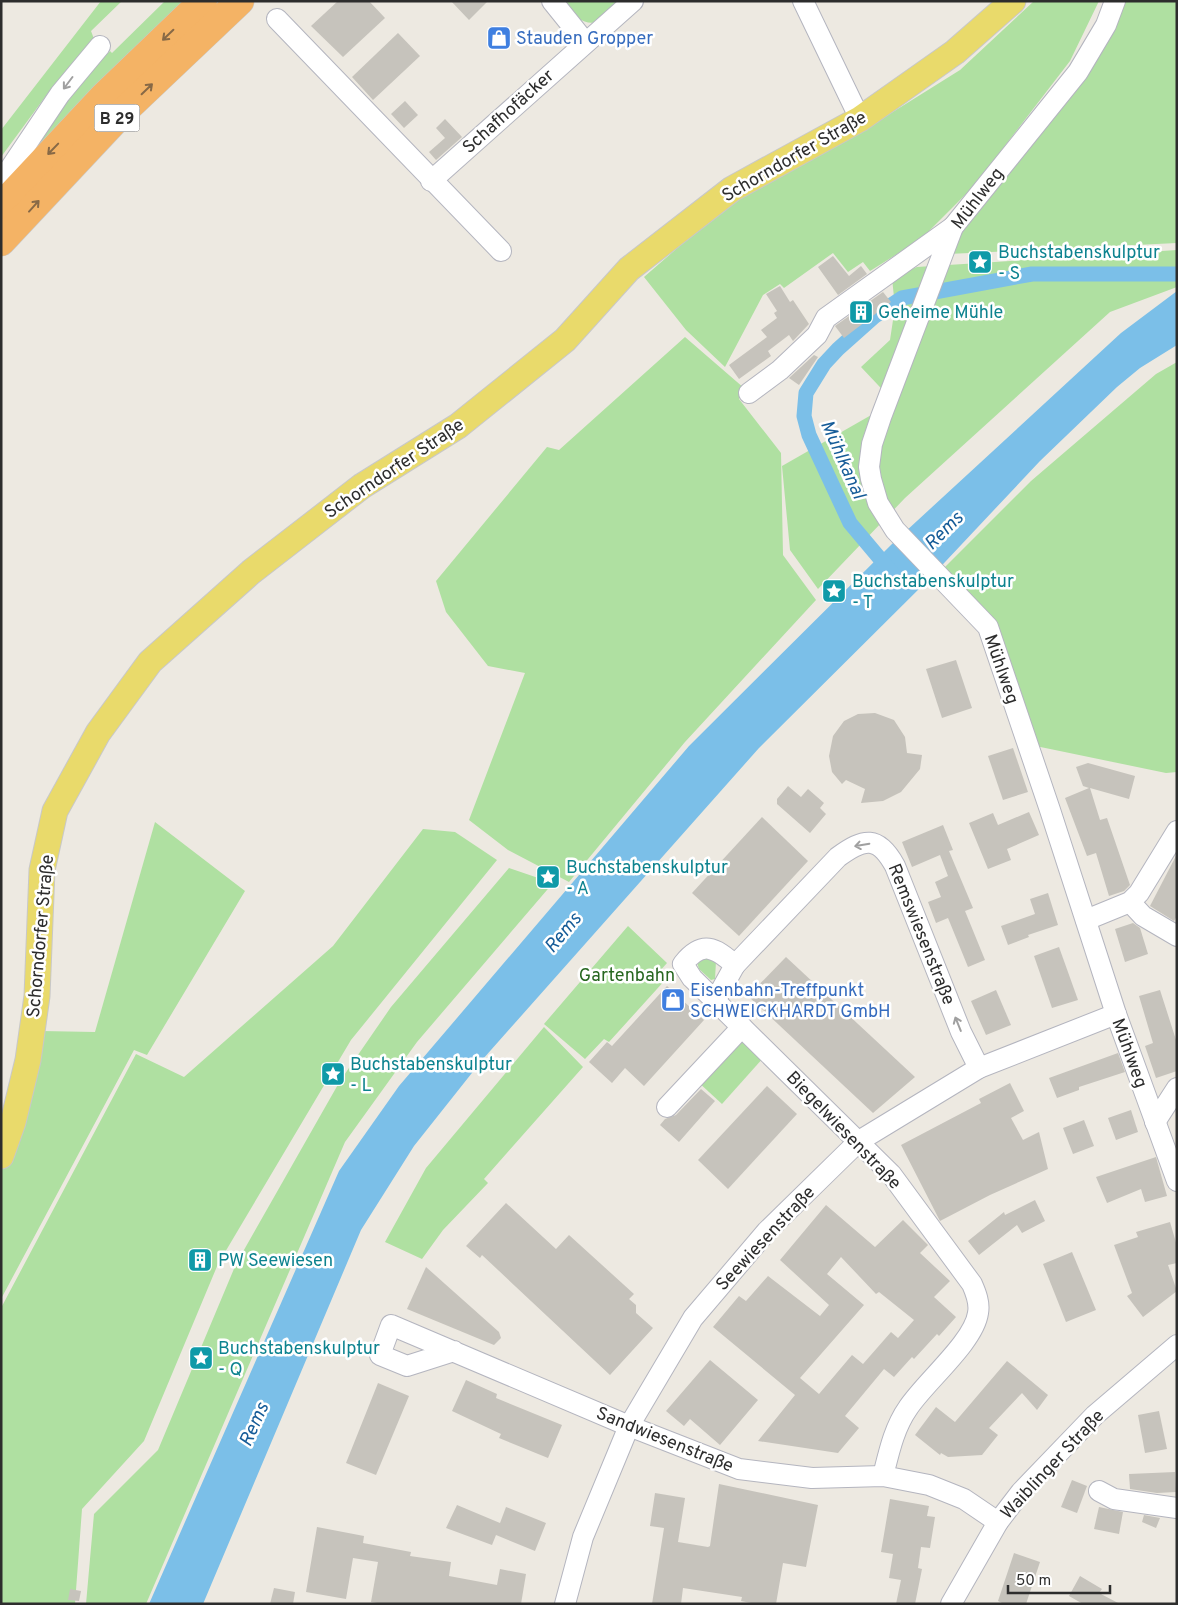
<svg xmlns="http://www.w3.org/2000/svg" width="1178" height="1605" font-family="Overpass,sans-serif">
	<rect width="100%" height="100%" fill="#ede9e1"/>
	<g fill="#afe0a1">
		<path d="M101 1H122L91 31 94 39 48 93 1 157V130Z"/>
		<path d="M165 1H191L4 186C37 139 69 92 110 51L112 53Z"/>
		<path d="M562 1H626C599 26 587 34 562 1Z"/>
		<path d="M1034 1H1099L1070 61 974 186 921 239 870 271 863 262 848 272 833 253 784 288 780 284 763 295 725 367 686 330 644 277 728 204 880 120 960 70Z"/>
		<path d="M1120 1H1177V243L948 254 953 236Z"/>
		<path d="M1177 250V287L1110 312 905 498 818 589 790 550 782 466 894 402 861 367 890 340 895 307 892 278 917 267Z"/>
		<path d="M685 337 744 388 739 399 781 453 783 555 816 600 685 742 569 882 508 850 469 820 525 673 488 666 446 612 436 581 547 447 559 450Z"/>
		<path d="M1177 362V772L1166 773 1026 744 983 629 932 580 1031 481 1156 374Z"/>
		<path d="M155 822 245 891 147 1055 134 1050 1 1299V1151L41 1031 95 1032Z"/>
		<path d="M423 829 455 832 497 860 351 1040 218 1264 144 1441 82 1509 75 1604H1V1308L136 1054 184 1077 333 946Z"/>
		<path d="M509 868 553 883 417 1042 345 1142 146 1604H86L94 1514 158 1450 236 1264 340 1081 391 1007Z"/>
		<path d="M628 926 667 963 659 972 666 979 609 1042 604 1039 585 1059 544 1024Z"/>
		<path d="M702 955 716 961 715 979 711 980 699 969 697 962Z"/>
		<path d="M544 1027 583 1067 484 1179 488 1183 443 1230 422 1259 385 1242 426 1168Z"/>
		<path d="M741 1033 765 1056 722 1104 697 1081Z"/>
	</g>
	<path fill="#7bbfe8" d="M1177 291V345L1140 368 1117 387 1040 461 930 578 759 748 483 1059 414 1146 361 1230 203 1604H149L339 1171 399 1086 689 746 892 544 1121 333Z"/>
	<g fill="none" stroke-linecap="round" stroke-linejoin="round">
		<path stroke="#7bbfe8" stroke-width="15" d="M892 573 850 523 809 435 804 416 806 393 824 364 838 349 875 316 902 298 1032 274H1177"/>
	</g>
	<g fill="#c6c3bc" fill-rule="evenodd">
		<path d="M338 1H369L385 18 343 57 311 26Z"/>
		<path d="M451 1H488L469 20Z"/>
		<path d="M398 33 420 56 373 100 352 77Z"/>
		<path d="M405 101 418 115 404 128 391 114Z"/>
		<path d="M445 119 462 137 436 160 429 152 445 138 436 128Z"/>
		<path d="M833 256 849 276 861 266 867 274 838 295 818 267Z"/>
		<path d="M780 286 790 302 793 300 809 324 793 341 789 335 768 351 771 356 739 379 729 365 767 337 761 330 777 318 774 313 777 311 766 294Z"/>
		<path d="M883 292 891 302 844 338 835 326Z"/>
		<path d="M814 355 818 357 799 385 789 378Z"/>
		<path d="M956 660 972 708 942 718 926 669Z"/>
		<path d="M875 713 894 720 905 737 907 753 922 755 920 769 901 792 883 801 861 803 865 789 846 780 842 784 832 772 829 756 833 736 844 721 858 714Z"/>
		<path d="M1013 748 1028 792 1003 800 988 756Z"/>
		<path d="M1088 763 1135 776 1129 799 1090 788 1100 820 1107 818 1130 885 1124 891 1109 896 1096 853 1087 856 1065 798 1089 788 1083 786 1076 767Z"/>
		<path d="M788 786 801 797 808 789 824 803 820 808 826 814 810 833 777 804V799Z"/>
		<path d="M1029 812 1039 835 1007 849 1011 860 988 869 969 823 993 813 998 825Z"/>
		<path d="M762 817 808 861 739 936 692 893Z"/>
		<path d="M943 825 953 850 949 851 973 908 965 911 985 960 968 967 948 918 936 923 928 902 941 897 935 882 948 876 940 855 912 867 902 842Z"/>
		<path d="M1177 854V916L1174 921 1150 906Z"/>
		<path d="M1048 893 1058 925 1028 935 1029 937 1008 945 1001 926 1035 914 1030 899Z"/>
		<path d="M1133 923 1140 928 1148 954 1125 962 1115 929Z"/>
		<path d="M1059 947 1078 1000 1052 1008 1034 956Z"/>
		<path d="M786 957 915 1077 873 1113 748 996Z"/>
		<path d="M667 986 704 1020 644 1086 625 1068 612 1083 589 1062 607 1042 612 1046Z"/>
		<path d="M996 990 1011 1025 986 1035 971 1001Z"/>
		<path d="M1160 990 1177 1043V1071L1156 1078 1145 1046 1153 1043 1139 996Z"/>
		<path d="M1118 1053 1125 1072 1079 1087V1090L1057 1098 1049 1078Z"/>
		<path d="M1010 1083 1024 1111 1011 1118 1023 1140 1039 1132 1048 1169 990 1195 940 1221 901 1145 981 1103 979 1099Z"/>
		<path d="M767 1086 797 1114 728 1189 698 1160Z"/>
		<path d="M701 1089 715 1101 679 1142 660 1125 665 1119 676 1115Z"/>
		<path d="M1131 1110 1138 1132 1116 1140 1108 1118Z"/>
		<path d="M1084 1120 1094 1146 1073 1154 1063 1128Z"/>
		<path d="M1156 1157 1167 1196 1145 1202 1141 1189 1107 1203 1096 1177Z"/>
		<path d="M1035 1200 1045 1221 1022 1233 1017 1225 979 1255 968 1241 1004 1212 1005 1215Z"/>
		<path d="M506 1203 556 1249 569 1235 634 1294 629 1299 636 1305V1313L653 1328 610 1375 482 1255 480 1258 466 1246Z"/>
		<path d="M826 1205 875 1247 903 1220 928 1245 920 1253 950 1281 934 1297 956 1317 939 1336 937 1334 914 1359 912 1357 894 1377 884 1369 845 1416 859 1428 838 1453 758 1441 795 1395 713 1327 739 1296 746 1301 768 1276 820 1316 829 1305 780 1260ZM841 1257 876 1294 879 1292 914 1320 898 1338 891 1332 863 1364 852 1355 819 1394 800 1378 864 1305 827 1274Z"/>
		<path d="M1170 1222 1177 1246V1263L1168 1265 1177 1291 1143 1317 1127 1296 1132 1293 1114 1245 1138 1237 1136 1232Z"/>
		<path d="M1072 1252 1096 1310 1066 1322 1043 1264Z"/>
		<path d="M426 1267 499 1332 501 1338 494 1345 407 1309Z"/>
		<path d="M710 1360 758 1400 720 1445 690 1419 684 1426 666 1411Z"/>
		<path d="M1007 1361 1048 1395 1037 1410 1022 1393 989 1428 998 1435 982 1455 948 1457 941 1453 940 1455 915 1435 936 1407 955 1422Z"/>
		<path d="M466 1380 497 1394 496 1398 562 1425 548 1458 499 1438 501 1434 452 1411Z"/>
		<path d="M378 1383 409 1396 376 1475 346 1463Z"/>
		<path d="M1159 1411 1167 1449 1145 1453 1138 1415Z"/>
		<path d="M1175 1472 1176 1492 1157 1493 1130 1489 1129 1474Z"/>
		<path d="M1072 1480 1087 1486 1077 1513 1061 1507Z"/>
		<path d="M719 1484 818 1505 806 1567 783 1563 776 1604H756L741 1601 742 1597 683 1588 681 1604H652L664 1528 650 1526 655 1493 685 1498 678 1542 708 1547 710 1546Z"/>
		<path d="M890 1499 929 1506 927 1516 935 1517 930 1548 921 1547 918 1568 922 1569 915 1604H896L901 1580 889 1578 893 1554 881 1552Z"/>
		<path d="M457 1505 500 1523 506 1507 546 1523 535 1551 496 1535 492 1545 446 1528Z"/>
		<path d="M1099 1507 1123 1512 1119 1534 1094 1529Z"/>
		<path d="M1144 1515 1160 1518 1156 1528 1142 1522Z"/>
		<path d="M317 1527 364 1536 363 1543 411 1552 410 1556 451 1562 449 1576 497 1585 500 1569 526 1574 521 1604H383L371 1602 378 1562 353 1558 346 1599 306 1592Z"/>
		<path d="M1014 1553 1040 1562 1026 1604H1004L998 1601Z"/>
		<path d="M1080 1576 1102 1589 1099 1593 1120 1604H1083L1069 1596Z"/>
		<path d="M274 1588 295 1592 293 1604H270Z"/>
		<path d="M70 1589 81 1591 79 1601 68 1600Z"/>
	</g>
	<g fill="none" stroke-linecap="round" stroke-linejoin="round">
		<defs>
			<g id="minor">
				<path d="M552 1 585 42"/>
				<path d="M803 1 860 119"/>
				<path d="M1115 1 1106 25 1078 72 953 227 881 417 872 444 869 467 871 479 878 503 895 530 988 627 1050 810 1116 1014 1177 1181"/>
				<path d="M277 19 501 251"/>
				<path d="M431 181 633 1"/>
				<path d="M1 182 60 94 100 46"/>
				<path d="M749 393 780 370 817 335 826 318 953 227"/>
				<path d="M1130 902 1143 916 1177 936"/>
				<path d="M1086 920 1130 902 1139 893 1177 831"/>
				<path d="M735 965 838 857C864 838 878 835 895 866L961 1032 979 1068"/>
				<path d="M715 1001 735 965C715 947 702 940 683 964L692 978 891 1174 972 1284C976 1293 980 1303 978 1313 974 1342 925 1382 908 1408 894 1428 889 1452 883 1476"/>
				<path d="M667 1107 742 1027"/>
				<path d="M1155 1122 1177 1088"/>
				<path d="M454 1351 407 1366 380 1355 391 1325 629 1426 739 1469 812 1478 883 1476 929 1485 964 1499 998 1522"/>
				<path d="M1099 1491 1114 1499 1177 1508"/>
				<path d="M565 1604 583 1537 629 1426 693 1318 767 1231 859 1141 979 1068 1116 1014"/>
				<path d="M951 1604 998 1522 1021 1492 1095 1415 1177 1345"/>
			</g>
			<path id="major" d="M1 1156 13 1122 28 1060 37 996 42 870 55 811 98 733 150 662 251 572 362 486 458 426 565 340 629 269 732 189 860 119 955 52 1013 1"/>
			<g id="highway">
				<path d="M1 206 104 96 203 1"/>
				<path d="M1 242 123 112 240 1"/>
			</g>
		</defs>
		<use href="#minor" stroke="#b4b5bf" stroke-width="22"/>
		<use href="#major" stroke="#c8c8c8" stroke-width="27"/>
		<use href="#highway" stroke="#c8c8c8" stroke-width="29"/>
		<use href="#minor" stroke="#fff" stroke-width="20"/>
		<use href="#major" stroke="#e9da6b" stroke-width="25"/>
		<use href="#highway" stroke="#f4b365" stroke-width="28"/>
	</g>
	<defs><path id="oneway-shaft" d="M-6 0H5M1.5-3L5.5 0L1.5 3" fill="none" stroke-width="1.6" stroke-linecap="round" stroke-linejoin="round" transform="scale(1.25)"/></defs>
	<g stroke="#876946">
		<use href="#oneway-shaft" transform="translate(168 35) rotate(136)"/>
		<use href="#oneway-shaft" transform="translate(147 89) rotate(-44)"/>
		<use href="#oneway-shaft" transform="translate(53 149) rotate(134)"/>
		<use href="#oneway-shaft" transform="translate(34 206) rotate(-48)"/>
	</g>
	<g stroke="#a0a0a0">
		<use href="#oneway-shaft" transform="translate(68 83) rotate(127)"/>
		<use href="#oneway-shaft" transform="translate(862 845) rotate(170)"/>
		<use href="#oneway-shaft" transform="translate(958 1024) rotate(-112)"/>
	</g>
	<defs>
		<symbol id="shop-square" viewBox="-11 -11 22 22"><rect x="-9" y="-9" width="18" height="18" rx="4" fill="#3f7fe0" stroke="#fff"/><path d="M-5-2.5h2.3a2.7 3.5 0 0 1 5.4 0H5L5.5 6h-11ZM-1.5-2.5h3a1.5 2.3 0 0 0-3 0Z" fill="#fff"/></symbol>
		<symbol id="sight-square" viewBox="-11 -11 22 22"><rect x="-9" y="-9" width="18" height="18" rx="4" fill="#0f9aa8" stroke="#fff"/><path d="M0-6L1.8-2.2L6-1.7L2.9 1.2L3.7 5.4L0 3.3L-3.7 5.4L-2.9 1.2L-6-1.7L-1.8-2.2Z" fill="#fff"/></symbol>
		<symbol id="building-square" viewBox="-11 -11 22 22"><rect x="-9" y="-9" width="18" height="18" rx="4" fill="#0f9aa8" stroke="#fff"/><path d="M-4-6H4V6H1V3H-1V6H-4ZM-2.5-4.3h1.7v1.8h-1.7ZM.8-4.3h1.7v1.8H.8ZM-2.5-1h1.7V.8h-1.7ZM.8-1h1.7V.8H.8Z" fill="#fff"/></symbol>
	</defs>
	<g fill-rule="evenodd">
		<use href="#shop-square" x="485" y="24" width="28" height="28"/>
		<use href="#sight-square" x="966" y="248" width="28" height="28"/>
		<use href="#building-square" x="847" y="298" width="28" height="28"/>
		<use href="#sight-square" x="820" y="577" width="28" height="28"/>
		<use href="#sight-square" x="534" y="863" width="28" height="28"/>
		<use href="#shop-square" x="659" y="986" width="28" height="28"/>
		<use href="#sight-square" x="319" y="1060" width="28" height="28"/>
		<use href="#building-square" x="186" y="1246" width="28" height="28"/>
		<use href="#sight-square" x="187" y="1344" width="28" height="28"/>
	</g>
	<g text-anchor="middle" stroke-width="5" stroke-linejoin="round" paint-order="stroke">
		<rect fill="#fff" stroke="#6c6c6c" stroke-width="1" x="94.5" y="104.5" width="45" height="27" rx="4"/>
		<g font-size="16" font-weight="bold" fill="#2d2d2d">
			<text x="117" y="124">B 29</text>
		</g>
		<g font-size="18" fill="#366cbe" stroke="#fff" text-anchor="start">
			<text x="516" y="44">Stauden Gropper</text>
			<text x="690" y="996">Eisenbahn-Treffpunkt<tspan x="690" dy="21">SCHWEICKHARDT GmbH</tspan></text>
		</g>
		<g font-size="18" fill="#2d2d2d" stroke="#fff">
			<text transform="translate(508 111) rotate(-42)" y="6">Schafhofäcker</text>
			<text transform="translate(794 156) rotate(-30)" y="6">Schorndorfer Straße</text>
			<text transform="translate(977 198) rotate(-52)" y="6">Mühlweg</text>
			<text transform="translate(394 468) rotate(-34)" y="6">Schorndorfer Straße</text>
			<text transform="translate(1002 669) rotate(71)" y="6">Mühlweg</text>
			<text transform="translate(922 934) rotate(68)" y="6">Remswiesenstraße</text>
			<text transform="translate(40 936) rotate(-85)" y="6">Schorndorfer Straße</text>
			<text transform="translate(1130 1053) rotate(70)" y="6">Mühlweg</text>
			<text transform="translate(844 1130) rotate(46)" y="6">Biegelwiesenstraße</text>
			<text transform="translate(765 1238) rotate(-47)" y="6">Seewiesenstraße</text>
			<text transform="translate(665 1439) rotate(22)" y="6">Sandwiesenstraße</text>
			<text transform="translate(1052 1464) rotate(-47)" y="6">Waiblinger Straße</text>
		</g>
		<g font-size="18" fill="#0d838f" stroke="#fff" text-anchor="start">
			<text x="998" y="258">Buchstabenskulptur<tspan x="998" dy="21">- S</tspan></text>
			<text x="878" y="318">Geheime Mühle</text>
			<text x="852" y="587">Buchstabenskulptur<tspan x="852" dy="21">- T</tspan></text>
			<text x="566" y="873">Buchstabenskulptur<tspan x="566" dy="21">- A</tspan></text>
			<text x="350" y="1070">Buchstabenskulptur<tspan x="350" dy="21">- L</tspan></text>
			<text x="218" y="1266">PW Seewiesen</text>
			<text x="218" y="1354">Buchstabenskulptur<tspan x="218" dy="21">- Q</tspan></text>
		</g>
		<g font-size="18" fill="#276720" stroke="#fff">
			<text x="627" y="981">Gartenbahn</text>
		</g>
		<g font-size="19" font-style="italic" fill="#165c98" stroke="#fff">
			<text transform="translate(844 459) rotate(66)" y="7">Mühlkanal</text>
			<text transform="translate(943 530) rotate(-45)" y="7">Rems</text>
			<text transform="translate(562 932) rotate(-50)" y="7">Rems</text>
			<text transform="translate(253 1424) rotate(-66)" y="7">Rems</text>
		</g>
	</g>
	<rect width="1178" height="1605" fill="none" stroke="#2d2d2d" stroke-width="5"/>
	<path d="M1008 1585v8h102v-8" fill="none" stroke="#2d2d2d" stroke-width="2.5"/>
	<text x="1016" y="1585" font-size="15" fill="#2d2d2d" stroke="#ffffff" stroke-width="4" paint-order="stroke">50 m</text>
</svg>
